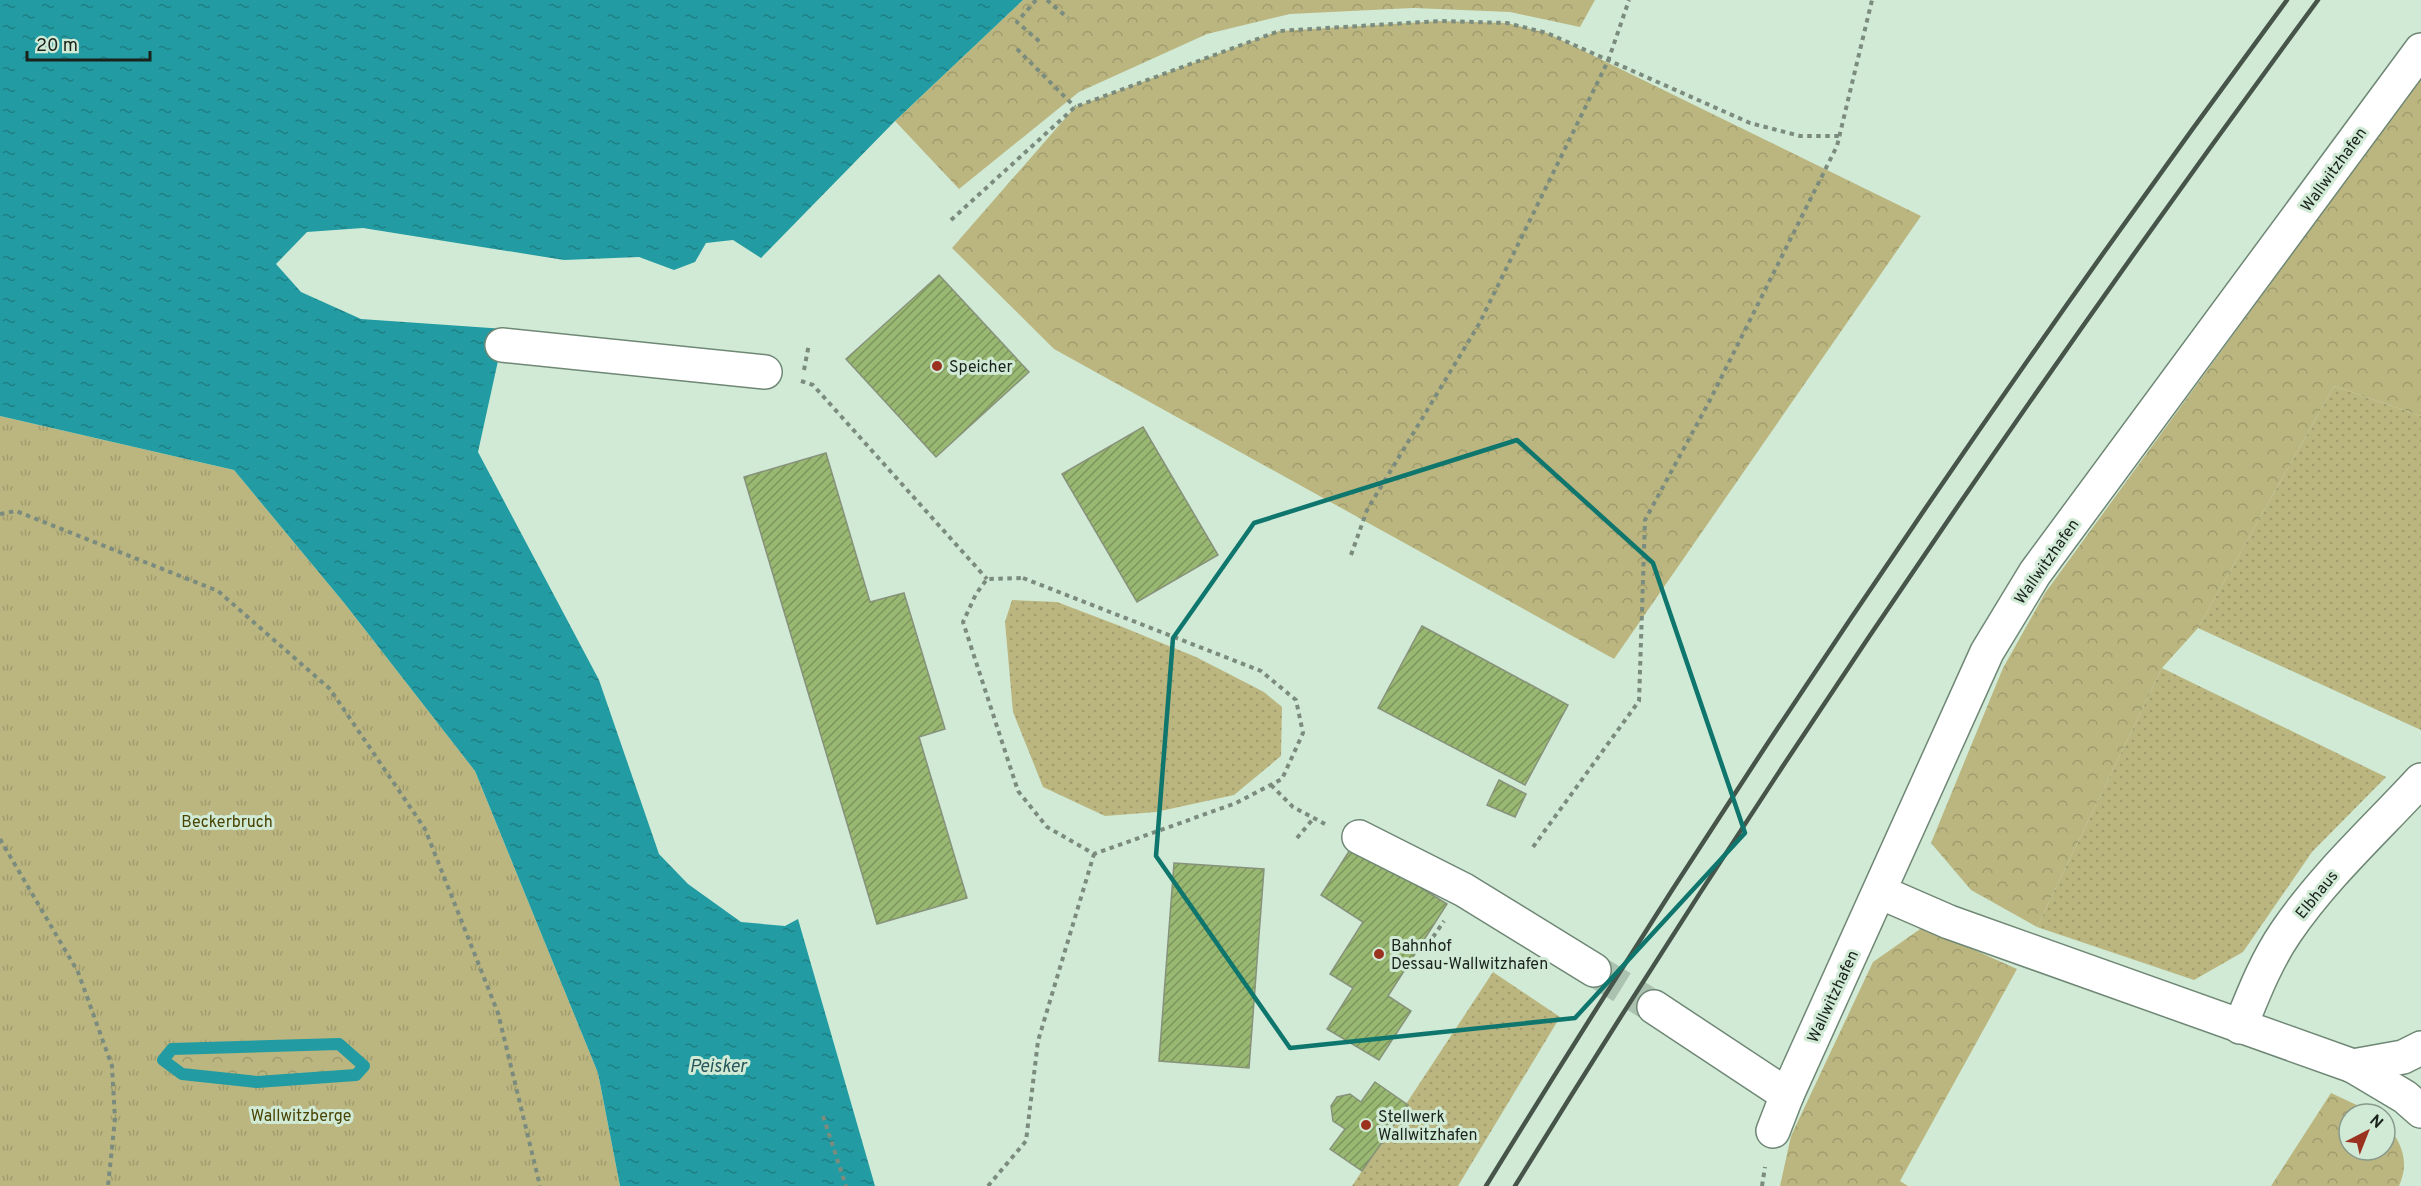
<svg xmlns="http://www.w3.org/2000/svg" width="2421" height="1186" font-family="Overpass,sans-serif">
	<defs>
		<pattern id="grass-dots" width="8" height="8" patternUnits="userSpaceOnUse" patternTransform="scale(1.5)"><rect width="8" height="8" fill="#bbb680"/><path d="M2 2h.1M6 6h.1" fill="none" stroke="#a09c6e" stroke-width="1.8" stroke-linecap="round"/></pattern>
		<pattern id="forest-crowns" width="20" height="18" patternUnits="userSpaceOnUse" patternTransform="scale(1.5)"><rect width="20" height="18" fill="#bbb680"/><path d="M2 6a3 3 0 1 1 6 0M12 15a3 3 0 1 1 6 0" fill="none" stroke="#a09c6e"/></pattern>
		<pattern id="park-tufts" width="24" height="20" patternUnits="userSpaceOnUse" patternTransform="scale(1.5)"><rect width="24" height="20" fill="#bbb680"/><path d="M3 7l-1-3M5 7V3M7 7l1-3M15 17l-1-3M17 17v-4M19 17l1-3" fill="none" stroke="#a09c6e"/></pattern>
		<pattern id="water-ripples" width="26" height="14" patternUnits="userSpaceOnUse" patternTransform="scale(1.5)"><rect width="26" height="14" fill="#229ca2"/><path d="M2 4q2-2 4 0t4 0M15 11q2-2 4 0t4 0" fill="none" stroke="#1d7f83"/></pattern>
		<pattern id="building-hatch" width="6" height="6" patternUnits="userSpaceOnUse" patternTransform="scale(1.5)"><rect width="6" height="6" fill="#99b872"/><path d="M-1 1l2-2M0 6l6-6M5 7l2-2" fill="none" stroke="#7c955d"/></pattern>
	</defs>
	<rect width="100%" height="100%" fill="#d1ead6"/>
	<g fill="url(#grass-dots)">
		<path d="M2334 386 2421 416V730L2198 628Z"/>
		<path d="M1012 600 1057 602 1120 626 1196 657 1264 692 1282 707 1281 756 1234 795 1156 812 1105 816 1043 787 1013 712 1005 622Z"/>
		<path d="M2162 668 2386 777 2312 852 2243 952 2194 980 2037 927Z"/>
		<path d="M1493 972 1560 1017 1458 1186H1352Z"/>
	</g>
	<g fill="url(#forest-crowns)">
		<path d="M1023 0H1595L1580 27 1510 12 1413 8 1290 14 1207 34 1079 92 959 189 895 121Z"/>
		<path d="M1440 21 1507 23 1547 33 1921 216 1614 659 1054 349 952 248 1075 107 1279 31Z"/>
		<path d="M2421 77V416L2334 386 2198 628 2162 668 2037 927 1971 890 1931 843 2003 668 2045 593Z"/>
		<path d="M1923 927 2017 969 1900 1181 1908 1186H1780L1791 1136 1873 962Z"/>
		<path d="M339 1044 428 1132 175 1186 163 1060 172 1049Z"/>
		<path d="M2331 1093 2376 1114H2349V1150H2385V1123C2402 1142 2410 1162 2399 1186H2271Z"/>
	</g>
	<path fill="url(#park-tufts)" fill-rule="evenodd" d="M0 416 234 470 345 604 475 771 598 1073 620 1186H0ZM338 1044 362 1067 356 1075 257 1082 182 1074 163 1060 172 1049Z"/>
	<path fill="url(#water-ripples)" d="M0 0H1023L895 121 761 258 733 240 706 243 695 262 674 270 639 257 564 260 363 228 307 232 276 264 301 292 361 319 505 329 478 452 599 680 659 854 688 884 741 922 785 926 798 919 875 1186H620L598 1073 475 771 345 604 234 470 0 416Z"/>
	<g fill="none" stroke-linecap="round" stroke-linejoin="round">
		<path stroke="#229ca2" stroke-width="12" d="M339 1044 364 1066 356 1075 257 1082 182 1074 163 1060 172 1049Z"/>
	</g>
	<g fill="url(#building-hatch)" stroke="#87927a" stroke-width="1.5">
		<path d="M939 275 1029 372 936 457 846 359Z"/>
		<path d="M1143 427 1218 555 1137 602 1062 474Z"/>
		<path d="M826 453 870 602 904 593 945 729 919 737 967 898 877 924 744 477Z"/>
		<path d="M1422 626 1568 705 1525 785 1378 708Z"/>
		<path d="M1499 780 1526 794 1515 817 1487 805Z"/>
		<path d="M1353 845 1447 904 1388 996 1411 1011 1379 1060 1327 1029 1353 988 1330 974 1363 922 1321 895Z"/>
		<path d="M1174 863 1264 869 1249 1068 1159 1061Z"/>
		<path d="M1375 1082 1408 1105 1362 1171 1330 1149 1345 1129 1333 1121 1331 1106 1337 1097 1350 1094 1361 1102Z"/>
	</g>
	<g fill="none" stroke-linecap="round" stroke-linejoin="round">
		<path stroke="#acc2b1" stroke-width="33" stroke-dasharray="33 16" stroke-linecap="butt" d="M1594 970 1654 1007"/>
		<defs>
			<g id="minor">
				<path d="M502 345 765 372"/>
				<path d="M1359 837 1464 890 1594 970"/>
				<path d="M1880 892 1949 922 2353 1066"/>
				<path d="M1654 1007 1787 1095"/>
				<path d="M2240 1027C2253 995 2266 961 2286 932 2325 875 2375 830 2421 780"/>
				<path d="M1773 1131 1787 1095 1987 652 2035 573 2421 50"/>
			</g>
			<g id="highway">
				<path d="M2353 1066 2405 1097 2421 1111"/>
				<path d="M2353 1066 2403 1057 2421 1048"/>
			</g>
		</defs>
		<use href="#minor" stroke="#6f8775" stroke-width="36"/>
		<use href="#highway" stroke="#6f8775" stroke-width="36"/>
		<g stroke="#7b8c7e" stroke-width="4" stroke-dasharray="4.5 4.5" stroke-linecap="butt">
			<path d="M1036 0 1017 22 1040 42"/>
			<path d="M1047 0 1068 18"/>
			<path d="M1017 49 1075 107"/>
			<path d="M951 220 1075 107 1279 31 1440 21 1507 23 1547 33 1750 123 1800 136H1839"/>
			<path d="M804 370 809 344"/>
			<path d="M801 381 813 385 987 579"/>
			<path d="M0 514 16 511 218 591 330 689 425 829 498 1013 540 1186"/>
			<path d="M1351 555 1367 510 1479 324 1608 61 1629 0"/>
			<path d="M1023 578 1261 671 1296 700 1303 733 1282 779 1236 803 1094 854 1047 827 1018 791 963 622 976 594 987 579Z"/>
			<path d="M1271 785 1293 807 1325 824"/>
			<path d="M1297 838 1313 819"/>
			<path d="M0 839 78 972 112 1066 115 1119 108 1186"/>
			<path d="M1533 847 1639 701 1645 520 1709 402 1837 146 1872 0"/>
			<path d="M1433 937 1444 921"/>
			<path d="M823 1116 846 1186"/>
			<path d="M988 1186 1026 1141 1038 1041 1094 854"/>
			<path d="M1762 1186 1765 1167"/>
		</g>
		<use href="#minor" stroke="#fff" stroke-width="33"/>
		<use href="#highway" stroke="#fff" stroke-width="33"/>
		<g stroke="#47544a" stroke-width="4.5">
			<path d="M1486 1186C1736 779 2003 384 2287 0"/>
			<path d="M1515 1186C1766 779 2034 385 2318 0"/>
		</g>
	</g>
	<path fill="none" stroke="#0f766e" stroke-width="4.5" stroke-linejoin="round" d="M1517 440 1653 563 1745 833 1575 1018 1290 1048 1156 856 1173 638 1254 523Z"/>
	<g fill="#9b311f" stroke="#d1ead6" stroke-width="2">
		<circle cx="937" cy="366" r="6"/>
		<circle cx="1379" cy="954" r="6"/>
		<circle cx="1366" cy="1125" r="6"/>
	</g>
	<g text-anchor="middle" stroke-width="6" stroke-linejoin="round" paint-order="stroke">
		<g font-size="16" fill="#19221b" stroke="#d1ead6">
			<text transform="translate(2333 169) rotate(-54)" y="6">Wallwitzhafen</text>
			<text transform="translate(2046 561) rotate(-55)" y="6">Wallwitzhafen</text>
			<text transform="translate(2316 894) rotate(-51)" y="6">Elbhaus</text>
			<text transform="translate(1832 996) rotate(-65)" y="6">Wallwitzhafen</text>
		</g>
		<g font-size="16" fill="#19221b" stroke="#d1ead6" text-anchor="start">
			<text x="949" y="372">Speicher</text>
			<text x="1391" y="951">Bahnhof<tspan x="1391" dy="18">Dessau-Wallwitzhafen</tspan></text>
			<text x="1378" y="1122">Stellwerk<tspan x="1378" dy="18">Wallwitzhafen</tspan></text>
		</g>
		<g font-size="16" fill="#4a4404" stroke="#d1ead6">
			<text x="227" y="827">Beckerbruch</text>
			<text x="301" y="1121">Wallwitzberge</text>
		</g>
		<g font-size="18" font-style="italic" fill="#265659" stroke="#d1ead6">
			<text x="718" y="1072">Peisker</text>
		</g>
	</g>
	<g transform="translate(2367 1132) rotate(42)"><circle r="28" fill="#d1ead6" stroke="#879a8b" stroke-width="1.5"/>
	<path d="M0-4.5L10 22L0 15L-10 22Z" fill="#9b311f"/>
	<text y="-9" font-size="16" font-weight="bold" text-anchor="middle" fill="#19221b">N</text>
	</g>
	<path d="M27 51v9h123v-9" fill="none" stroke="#19221b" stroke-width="3"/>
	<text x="36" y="51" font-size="18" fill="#19221b" stroke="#d1ead6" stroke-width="4.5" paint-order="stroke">20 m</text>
</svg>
